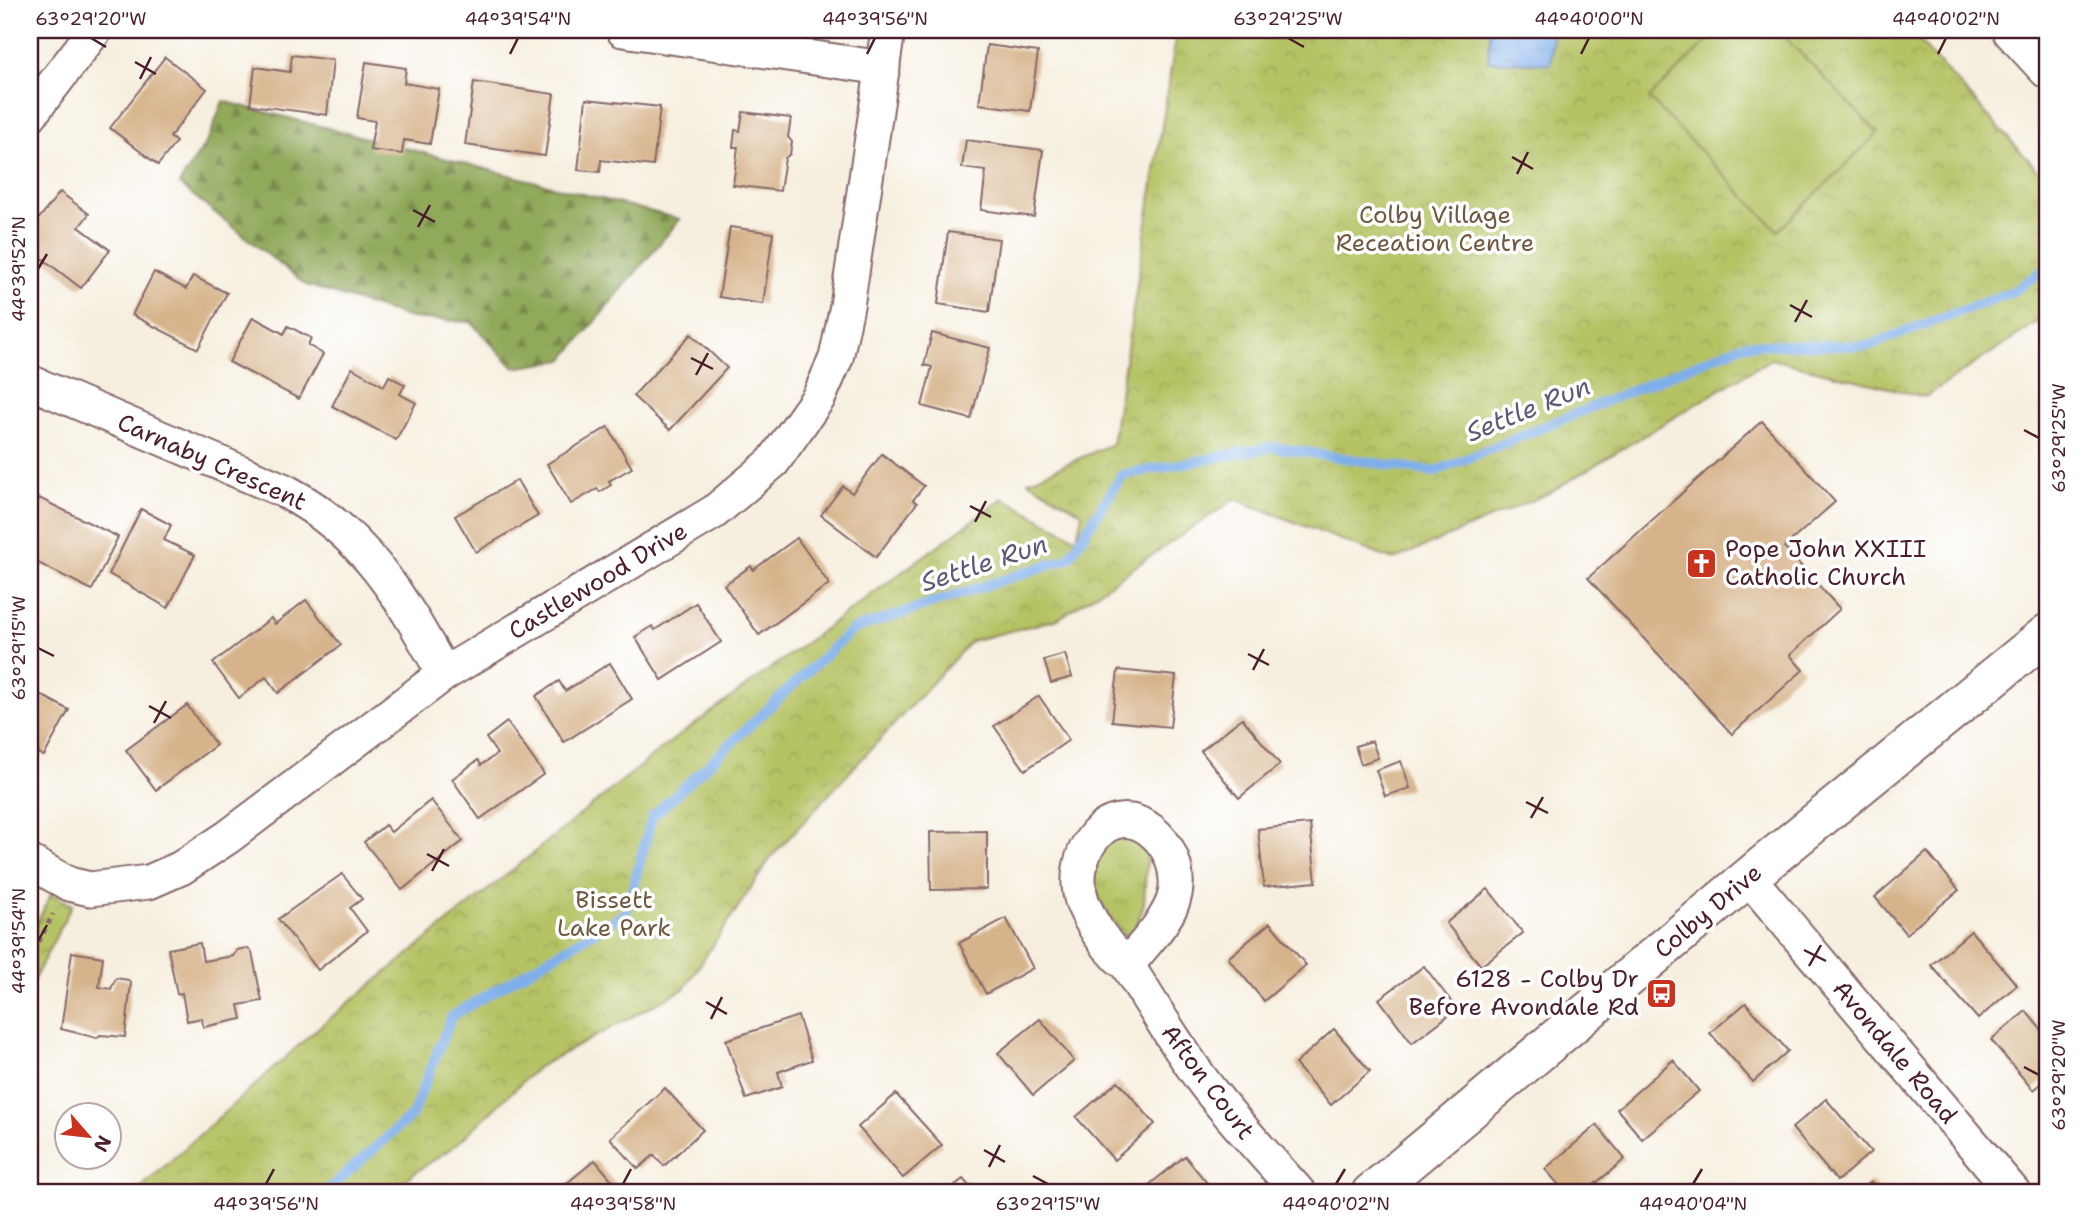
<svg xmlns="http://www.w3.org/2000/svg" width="2078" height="1223" font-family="'Shantell Sans',sans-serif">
	<defs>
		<pattern id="grass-tufts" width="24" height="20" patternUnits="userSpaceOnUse" patternTransform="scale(1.75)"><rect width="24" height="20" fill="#b5c365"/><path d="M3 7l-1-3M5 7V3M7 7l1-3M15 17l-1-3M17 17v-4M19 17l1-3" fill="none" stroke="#9da758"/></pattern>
		<pattern id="forest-firs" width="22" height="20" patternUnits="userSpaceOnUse" patternTransform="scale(1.75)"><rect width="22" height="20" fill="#90a95a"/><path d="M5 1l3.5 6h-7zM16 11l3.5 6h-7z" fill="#78894b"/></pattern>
		<pattern id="park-crowns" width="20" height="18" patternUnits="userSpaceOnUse" patternTransform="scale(1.75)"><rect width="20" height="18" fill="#b5c365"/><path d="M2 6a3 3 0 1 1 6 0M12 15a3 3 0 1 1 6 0" fill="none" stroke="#9da758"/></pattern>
		<pattern id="water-ripples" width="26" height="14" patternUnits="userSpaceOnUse" patternTransform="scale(1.75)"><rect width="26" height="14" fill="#7fafea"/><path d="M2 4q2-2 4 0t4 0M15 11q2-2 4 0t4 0" fill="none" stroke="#6a8ebe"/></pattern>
	</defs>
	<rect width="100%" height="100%" fill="#fff"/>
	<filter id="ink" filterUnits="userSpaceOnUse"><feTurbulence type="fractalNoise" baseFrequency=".0143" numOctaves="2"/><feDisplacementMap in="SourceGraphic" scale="14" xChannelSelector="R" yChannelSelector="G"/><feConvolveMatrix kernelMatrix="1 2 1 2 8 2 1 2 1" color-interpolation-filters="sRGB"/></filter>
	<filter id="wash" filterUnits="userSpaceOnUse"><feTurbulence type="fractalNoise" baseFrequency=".00686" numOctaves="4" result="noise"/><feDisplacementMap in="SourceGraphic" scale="28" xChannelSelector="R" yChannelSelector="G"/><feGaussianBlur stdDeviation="1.57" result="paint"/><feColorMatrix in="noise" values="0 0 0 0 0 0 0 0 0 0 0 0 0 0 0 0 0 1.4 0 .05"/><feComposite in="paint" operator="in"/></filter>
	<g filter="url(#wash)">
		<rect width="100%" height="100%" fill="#f6efdf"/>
		<path fill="url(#grass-tufts)" stroke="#807148" stroke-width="2" d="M1113 837 1131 840 1147 852 1144 903 1135 932 1125 936C1111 919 1082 883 1095 859 1099 852 1107 844 1113 837Z"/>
		<path fill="url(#forest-firs)" stroke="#6d6442" stroke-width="2" d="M223 101 680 219 563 360 514 368 471 322 411 318 306 285 179 184 209 138Z"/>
		<g fill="url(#park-crowns)" stroke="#807148" stroke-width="2">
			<path d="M1177 30H1909L2048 181V315L1925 397 1771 359 1547 494 1393 560 1235 499 1058 619 971 641 772 856 684 989 538 1067 456 1145 385 1193H135L318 1028 665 746 1003 498 1077 539 1082 513 1028 481 1112 444Z"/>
			<path d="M51 894 72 905 30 987V936Z"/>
		</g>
		<path fill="#b5c365" stroke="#807148" stroke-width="2" d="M1719 30H1778L1878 133 1778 231 1649 98Z"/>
		<path fill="url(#water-ripples)" stroke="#64678a" stroke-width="2" d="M1490 30H1553L1551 64 1488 61Z"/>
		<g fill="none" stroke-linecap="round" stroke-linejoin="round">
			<path stroke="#7fafea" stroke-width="10" d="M324 1193 412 1115 452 1016 626 913 652 817 852 630 1069 558 1122 475 1272 447 1434 472 1745 344 1867 346 2012 292 2048 267"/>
		</g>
		<g id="blocks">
			<g fill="#d6b38a">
				<path d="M987 45 1038 52 1030 111 979 104Z"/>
				<path d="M292 55 333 60 327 115 250 105 255 67 290 72Z"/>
				<path d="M165 57 207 89 170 137 176 142 158 165 110 128Z"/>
				<path d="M366 62 406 68 404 83 439 89 430 144 404 140 402 154 370 150 375 121 357 118Z"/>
				<path d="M474 82 554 94 545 156 465 145Z"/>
				<path d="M586 99 660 107 653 166 601 160 600 172 578 170Z"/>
				<path d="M743 112 791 118 788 137 792 142 790 154 785 158 780 191 733 185 738 147H733L735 130 740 131Z"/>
				<path d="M966 140 1043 150 1034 217 981 210 986 171 962 168Z"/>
				<path d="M60 192 89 214 79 227 110 250 81 288 30 249V230Z"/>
				<path d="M730 227 773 233 763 304 719 297Z"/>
				<path d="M948 232 999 239 989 312 938 304Z"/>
				<path d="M154 272 186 289 193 276 227 293 198 349 132 315Z"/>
				<path d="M253 317 284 334 288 326 311 338 308 345 323 354 299 399 229 362Z"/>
				<path d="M932 333 990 348 971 419 922 406 932 367 924 365Z"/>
				<path d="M691 334 727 368 670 430 633 396Z"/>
				<path d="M352 368 384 386 389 376 405 385 400 394 416 403 396 440 332 406Z"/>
				<path d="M1762 421 1835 502 1784 547 1840 609 1790 655 1803 670 1732 734 1588 578Z"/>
				<path d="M608 427 632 468 609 481 611 485 600 492 597 489 571 504 547 464Z"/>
				<path d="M882 454 924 486 913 500 917 503 876 557 821 515 843 486 852 493Z"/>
				<path d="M517 480 538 516 476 552 455 516Z"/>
				<path d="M39 498 118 537 92 590 30 559V517Z"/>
				<path d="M141 509 171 525 164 540 195 555 168 608 109 574Z"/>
				<path d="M797 538 829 584 759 635 724 585 751 566 753 570Z"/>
				<path d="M306 600 341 645 278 693 266 677 239 698 213 663 271 618 275 624Z"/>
				<path d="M696 603 721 642 662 680 635 637 652 626 655 630Z"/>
				<path d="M1065 654 1072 677 1051 683 1044 660Z"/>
				<path d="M610 663 632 699 564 742 536 696 559 681 565 691Z"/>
				<path d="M1118 670 1176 676 1170 727 1112 721Z"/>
				<path d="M30 689 69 710 44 756 30 748Z"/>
				<path d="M1039 696 1069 740 1025 770 994 726Z"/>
				<path d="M187 705 216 745 156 790 126 750Z"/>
				<path d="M1242 718 1280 764 1239 798 1201 751Z"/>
				<path d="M507 722 544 774 480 819 452 779 478 760 481 765 497 754 486 738Z"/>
				<path d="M1372 741 1378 758 1361 764 1355 746Z"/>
				<path d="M1401 761 1410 788 1385 796 1376 770Z"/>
				<path d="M431 800 463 841 402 890 364 842 385 825 391 832Z"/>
				<path d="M1310 824 1316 882 1264 887 1258 829Z"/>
				<path d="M987 831V889L931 890 930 832Z"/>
				<path d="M1927 852 1959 890 1906 934 1875 897Z"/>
				<path d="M342 874 362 899 350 908 367 931 318 970 278 919Z"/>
				<path d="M1488 889 1523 933 1481 966 1446 923Z"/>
				<path d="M1006 918 1033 968 986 994 959 943Z"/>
				<path d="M1270 923 1306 965 1264 1001 1228 958Z"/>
				<path d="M1971 931 2017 985 1978 1019 1931 965Z"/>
				<path d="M200 943 203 961 233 956 237 950 247 948 252 952 262 1001 239 1005 242 1019 203 1027 202 1018 187 1021 182 993 177 994 168 949Z"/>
				<path d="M72 952 103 957 99 987 111 989 116 978 128 980 131 983 125 1037 100 1035 97 1038 61 1029Z"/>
				<path d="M1424 966 1457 1009 1412 1043 1379 999Z"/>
				<path d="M1746 1003 1788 1051 1753 1082 1710 1033Z"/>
				<path d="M2026 1011 2048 1038V1077L2033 1090 1991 1040Z"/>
				<path d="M798 1016 812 1060 778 1072 782 1087 746 1099 726 1040Z"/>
				<path d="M1040 1019 1074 1061 1033 1095 998 1053Z"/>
				<path d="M1334 1029 1370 1071 1331 1105 1295 1064Z"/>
				<path d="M1673 1060 1699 1091 1642 1139 1617 1109Z"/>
				<path d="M1118 1081 1155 1124 1114 1160 1076 1117Z"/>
				<path d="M665 1088 703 1130 664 1166 654 1155 638 1169 610 1138Z"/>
				<path d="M896 1094 942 1145 903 1178 858 1127Z"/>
				<path d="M1826 1099 1871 1152 1837 1181 1792 1128Z"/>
				<path d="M1597 1125 1625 1159 1584 1193H1566L1545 1169Z"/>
				<path d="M1185 1156 1215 1193H1139Z"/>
				<path d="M595 1160 623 1193H555Z"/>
				<path d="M963 1179 975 1193H946Z"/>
				<path d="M1871 1182 1881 1193H1858Z"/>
			</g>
		</g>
	</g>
	<g filter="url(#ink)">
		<use href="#blocks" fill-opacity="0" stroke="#86686a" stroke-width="2"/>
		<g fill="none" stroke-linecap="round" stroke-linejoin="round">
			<defs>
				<g id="street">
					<path d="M623 30 883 68"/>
					<path d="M30 115 95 30"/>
					<path d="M30 382 285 491C365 533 401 597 444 674"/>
					<path d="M30 862 69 884 90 889 149 882 181 868 228 837 444 674 714 512 773 462 819 397 836 358 847 306 888 30"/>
					<path d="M1749 878 2014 1193"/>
					<path d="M1128 964C1143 945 1170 919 1175 894 1185 844 1128 793 1093 838 1079 856 1075 882 1083 904 1091 923 1103 942 1118 957 1122 961 1126 963 1129 968 1154 1007 1177 1047 1205 1084 1234 1122 1267 1157 1299 1193"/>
				</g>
				<g id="secondary">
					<path d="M2012 30 2048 69"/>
					<path d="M1371 1193 1768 861 2048 633"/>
				</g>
			</defs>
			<use href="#street" stroke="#86686a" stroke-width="37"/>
			<use href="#secondary" stroke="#86686a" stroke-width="42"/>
			<path stroke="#86686a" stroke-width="4.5" stroke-dasharray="5 5" stroke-linecap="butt" d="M30 960 53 914"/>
			<use href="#street" stroke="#fff" stroke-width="33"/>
			<use href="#secondary" stroke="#fff" stroke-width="38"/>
		</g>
	</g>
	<path fill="none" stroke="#4a1f2b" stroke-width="2.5" d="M91 38 106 47M1288 38 1304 47M510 54 518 38M867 54 875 38M1581 54 1589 38M1938 54 1946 38M135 62 156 74M140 79 151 57M1512 157 1533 169M1517 174 1528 152M413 210 435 222M418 227 430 205M38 269 47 254M1790 305 1812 317M1795 322 1807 300M691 358 713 369M696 375 708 353M2024 430 2039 438M970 506 991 517M975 522 986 501M38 648 54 656M1248 654 1269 665M1253 670 1264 649M149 706 171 718M154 723 166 701M1526 802 1548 813M1531 818 1543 797M427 854 449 866M432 871 444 849M38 941 47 925M1804 950 1826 961M1809 966 1821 945M706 1002 727 1014M711 1019 722 997M2024 1067 2039 1075M984 1150 1005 1162M989 1167 1000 1145M1033 1176 1048 1184M266 1184 274 1169M623 1184 631 1169M1336 1184 1345 1169M1693 1184 1702 1169"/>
	<defs>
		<symbol id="church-square" viewBox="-11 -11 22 22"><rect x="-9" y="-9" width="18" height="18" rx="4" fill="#c8321e" stroke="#fff"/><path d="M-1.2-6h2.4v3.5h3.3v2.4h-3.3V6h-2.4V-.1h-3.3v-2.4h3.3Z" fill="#fff"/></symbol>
		<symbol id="bus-square" viewBox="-11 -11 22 22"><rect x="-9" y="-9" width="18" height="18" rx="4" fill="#c8321e" stroke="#fff"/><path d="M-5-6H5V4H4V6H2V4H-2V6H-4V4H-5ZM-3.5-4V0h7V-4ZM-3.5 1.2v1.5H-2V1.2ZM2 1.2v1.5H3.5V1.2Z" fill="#fff"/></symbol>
	</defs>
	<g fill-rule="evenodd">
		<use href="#church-square" x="1684" y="546" width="35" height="35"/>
		<use href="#bus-square" x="1644" y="976" width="35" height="35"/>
	</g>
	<g text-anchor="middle" stroke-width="7" stroke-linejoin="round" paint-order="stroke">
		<g font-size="24" fill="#6f583f" stroke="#fff">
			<text x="1435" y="223">Colby Village<tspan x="1435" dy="28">Receation Centre</tspan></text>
			<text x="614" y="908">Bissett<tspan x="614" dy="28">Lake Park</tspan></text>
		</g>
		<g font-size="24" fill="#4a1f2b" stroke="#fff">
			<text transform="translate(212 462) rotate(24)" y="8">Carnaby Crescent</text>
			<text transform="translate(598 581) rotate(-31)" y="8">Castlewood Drive</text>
			<text transform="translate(1708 911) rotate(-40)" y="8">Colby Drive</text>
			<text transform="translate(1895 1052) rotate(50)" y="8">Avondale Road</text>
			<text transform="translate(1208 1082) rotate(53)" y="8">Afton Court</text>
		</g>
		<g font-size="24" fill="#4a1f2b" stroke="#fff" text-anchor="start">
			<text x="1725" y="557">Pope John XXIII<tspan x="1725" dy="28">Catholic Church</tspan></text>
			<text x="1639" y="987" text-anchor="end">6128 - Colby Dr<tspan x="1639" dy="28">Before Avondale Rd</tspan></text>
		</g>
		<g font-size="26" font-style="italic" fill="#5f5977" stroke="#fff">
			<text transform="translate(1528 409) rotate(-22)" y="9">Settle Run</text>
			<text transform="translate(984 563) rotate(-18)" y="9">Settle Run</text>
		</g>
	</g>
	<rect width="2078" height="1223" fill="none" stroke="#fff" stroke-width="77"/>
	<g transform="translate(88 1136) rotate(118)"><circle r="33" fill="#ffffff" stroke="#b7a5aa" stroke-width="2"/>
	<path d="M0-5L12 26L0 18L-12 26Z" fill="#c8321e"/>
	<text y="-10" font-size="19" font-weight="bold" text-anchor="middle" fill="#4a1f2b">N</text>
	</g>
	<rect x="38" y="38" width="2001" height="1146" fill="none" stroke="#4a1f2b" stroke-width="2.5"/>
	<g font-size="18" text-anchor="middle" fill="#4a1f2b">
		<text x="91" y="25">63°29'20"W</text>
		<text x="518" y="25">44°39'54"N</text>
		<text x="875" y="25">44°39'56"N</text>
		<text x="1288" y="25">63°29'25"W</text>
		<text x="1589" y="25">44°40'00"N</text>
		<text x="1946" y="25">44°40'02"N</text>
		<text transform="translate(19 269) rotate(-90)" y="6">44°39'52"N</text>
		<text transform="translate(2059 438) rotate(-90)" y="6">63°29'25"W</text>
		<text transform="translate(19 648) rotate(-90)" y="6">63°29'15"W</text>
		<text transform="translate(19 941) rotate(-90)" y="6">44°39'54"N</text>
		<text transform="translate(2059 1075) rotate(-90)" y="6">63°29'20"W</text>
		<text x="266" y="1210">44°39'56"N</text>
		<text x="623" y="1210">44°39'58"N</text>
		<text x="1048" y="1210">63°29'15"W</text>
		<text x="1336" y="1210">44°40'02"N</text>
		<text x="1693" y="1210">44°40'04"N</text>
	</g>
</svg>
